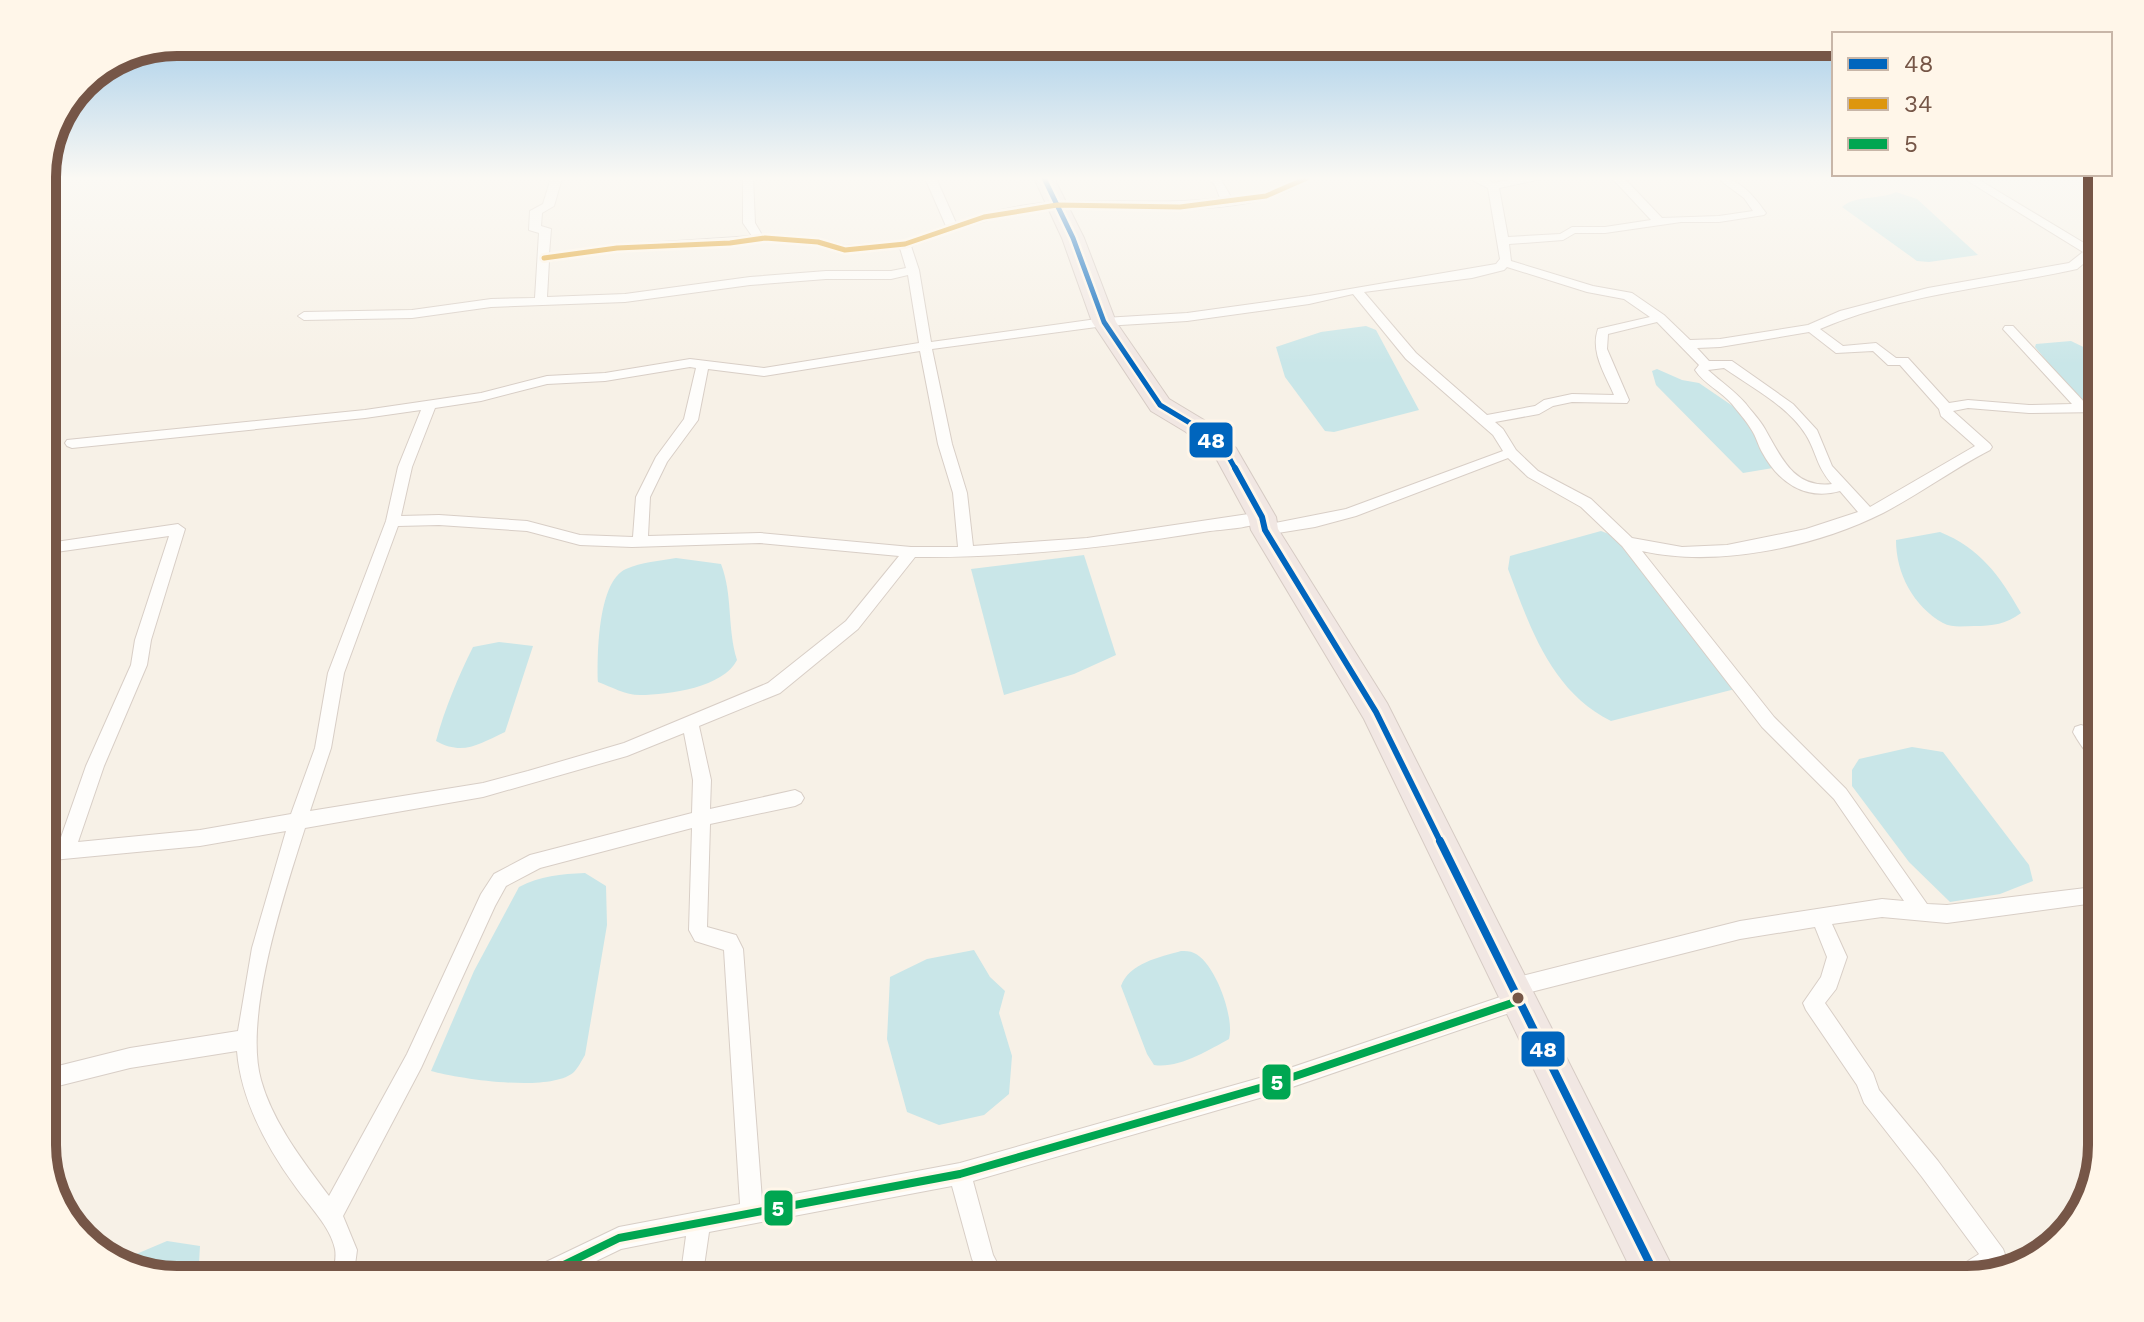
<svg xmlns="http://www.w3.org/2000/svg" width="2144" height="1322" font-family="'Work Sans',sans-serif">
	<rect width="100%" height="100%" fill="#f7f1e7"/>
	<g fill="#c9e6e8">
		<path d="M1896 192 1917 199 1978 255 1929 262 1917 261 1842 207C1855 195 1880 200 1896 192Z"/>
		<path d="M1366 326 1376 330 1419 410 1334 432 1325 431 1285 377 1276 347 1321 332Z"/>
		<path d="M2071 341 2102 356V405L2081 402 2035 347 2036 344Z"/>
		<path d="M1657 369 1682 380 1699 383 1740 411 1773 468 1743 473 1656 385 1652 371Z"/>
		<path d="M1601 531 1617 537 1735 689 1611 721C1551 691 1530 627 1508 569L1510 556Z"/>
		<path d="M1940 532C1980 548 2000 576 2021 613 2006 624 1993 626 1974 626 1964 626 1952 628 1943 623 1913 606 1896 573 1896 540Z"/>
		<path d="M1084 555 1116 655 1074 674 1004 695 971 569Z"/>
		<path d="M676 558 721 564C733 595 727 628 737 660 724 687 669 695 640 695 625 695 612 687 598 682 597 654 598 581 626 569 641 562 660 561 676 558Z"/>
		<path d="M499 642 533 646 505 732C479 744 463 756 436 741 445 708 458 677 473 647Z"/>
		<path d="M1912 747 1943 752 2029 865 2033 881 2000 894 1950 902 1909 862 1852 786V770L1859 759Z"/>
		<path d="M585 873 606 886 607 925 585 1055C582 1060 578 1068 574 1072 551 1093 460 1079 431 1071L474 971 519 887C540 876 561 874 585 873Z"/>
		<path d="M974 950 990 977 1005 991 999 1013 1012 1056 1009 1094 984 1115 939 1125 907 1112 887 1039 890 977 927 959Z"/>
		<path d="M1181 951C1185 951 1190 951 1194 953 1215 962 1235 1018 1229 1039 1209 1050 1178 1069 1154 1065L1147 1054 1121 986C1129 963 1160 957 1181 951Z"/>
		<path d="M167 1241 200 1246 198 1280H177L115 1263Z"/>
	</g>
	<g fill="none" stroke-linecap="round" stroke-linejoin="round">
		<defs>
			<g id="street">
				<path d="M551 178H562L554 206 542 213 541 226 551 229 549 254 617 245 752 236 743 223V178H753L755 223 762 235 818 239 845 246 904 241 946 226 925 178H936L956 223C988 212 1025 203 1059 202 1113 199 1166 205 1220 198L1215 185 1208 178H1220L1231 197 1264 193 1297 178H1312C1250 222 1133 206 1060 208 1008 210 959 229 911 246L919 270 931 342 1104 318 1187 313 1309 296 1496 264 1500 259 1488 188 1468 178H1484L1494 183 1519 178H1546L1499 188 1508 237 1560 234 1572 227H1605L1651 220 1612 178H1624L1662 218 1719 216 1753 211 1744 198 1717 178C1740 178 1753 195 1766 213L1764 215 1719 222H1681L1605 233H1575L1563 240 1509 244 1511 261 1593 286 1632 293 1664 315 1690 340 1720 339 1808 325 1840 311 1928 288 2069 263 2083 252 1963 178H1976L2089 246 2102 247V253H2096L2077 269C1991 288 1902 294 1820 329L1843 346 1876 343 1896 358H1908L1949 403 1968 400 2029 405 2072 404 2003 329 2005 326H2013L2086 404H2102V412L2029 413 1968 408 1953 411 1990 444 1992 447 1990 450C1953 469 1920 494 1883 513 1815 547 1717 568 1642 551L1774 717 1846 789 1927 904 1947 905 2102 886V902L1947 923 1882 917 1832 924 1847 957 1836 989 1825 1003 1873 1073 1879 1090 1938 1161 2003 1249 2006 1257C1999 1274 1976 1280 1959 1280L1957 1274 1960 1266 1979 1254 1922 1177 1864 1103 1857 1085 1806 1010 1803 1003 1821 977 1827 957 1815 927 1740 939 1527 993 1531 1000 1528 1007 1521 1009 1263 1097 973 1181 993 1255 1006 1280H982L972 1259 952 1186 709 1232 702 1280H680L686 1236 621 1249 557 1280H522L525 1272 619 1227 740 1204 724 950 695 941 689 930 692 828 540 868 506 886 495 906 421 1068 343 1216 357 1250 353 1280H331C333 1270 337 1260 335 1249 330 1226 309 1206 295 1186 266 1146 241 1100 237 1051L130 1068 42 1090V1070L130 1048 238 1031 252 948 286 831 200 846 42 861V845L59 843 86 766 131 665 135 640 169 536 42 554V544L178 524 185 529 151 640 147 665 104 766 78 842 200 830 291 814 315 748 328 673 386 521 398 467 421 410 365 418 72 448 67 446 65 443 67 440 365 410 481 393 547 376 605 373 690 359 764 368 919 343 908 275 891 279H826L750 285 625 302 491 307 412 318 304 320 298 316 304 312 412 310 491 299 535 298 539 233 529 230 530 211 543 204ZM765 241 817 245 845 253 900 248 906 268 891 271H826L750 277 625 294 547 297 549 261 617 251 730 246ZM1507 267 1587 292 1624 299 1650 317 1598 329C1590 352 1605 374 1614 395L1572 394 1544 400 1535 406 1487 415 1416 353 1364 292 1472 278 1504 270ZM1353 294 1406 359 1493 435 1503 451 1346 509 1260 526 1258 530 1260 534 1265 535 1315 527 1356 516 1508 458 1528 477 1581 507 1622 546 1762 727 1834 799 1904 901 1882 899 1740 921 1514 978 1507 980 1504 987 1509 994 1263 1077 960 1163 762 1200 743 949 736 935 707 927 710 824 795 806 801 803 804 798 801 793 795 790 710 809 711 780 699 726 780 693 858 629 915 557C1014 558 1112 547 1210 531 1226 529 1258 528 1269 517L1262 512 1087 538 973 546 967 493 952 444 932 349 1104 326 1187 321 1309 304ZM1657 322 1699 365 1695 370C1704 384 1721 391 1732 404 1738 412 1746 420 1751 429 1756 436 1758 445 1762 452 1778 482 1805 501 1840 491L1858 512 1806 529 1727 545 1682 547 1632 538 1591 499 1538 471 1516 450 1503 429 1495 422 1539 414 1553 406 1572 402 1627 403 1629 400 1607 349 1608 334ZM1809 332 1836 353 1873 351 1888 365H1900L1939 409 1941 416 1975 446 1870 507 1832 466 1817 430 1793 404 1732 361H1709L1697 348 1720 347ZM920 351 938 444 953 493 958 547H911L760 533 648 536 650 497 667 462 698 420 708 369 764 376ZM690 367 696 368 684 419 656 457 636 497 633 537 580 535 527 521 439 515 401 516 412 467 435 408 481 401 547 384 605 381ZM1724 368C1751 387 1788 406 1806 435 1817 453 1816 466 1832 484 1794 489 1781 457 1765 429 1760 420 1752 412 1746 404 1734 390 1721 382 1708 370ZM439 525 527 531 580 545 632 547 760 543 899 556 846 621 768 683 624 743 528 771 483 783 310 811 331 748 344 673 398 526ZM684 733 693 780 692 813 530 855 494 874 481 894 407 1054 329 1196C303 1161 273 1123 261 1080 243 1016 285 891 305 828L483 797 627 756Z"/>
				<path d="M2081 725 2087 727 2102 745V764C2090 760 2079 743 2073 732L2075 727Z"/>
			</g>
			<path id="highway" d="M1034 178H1054L1084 238 1116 322 1169 399 1204 420 1236 448 1276 517 1278 529 1387 703 1679 1280H1636L1364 719 1251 530 1248 517 1217 460 1186 432 1151 411 1092 322 1062 238Z"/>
		</defs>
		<use href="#street" stroke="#d8cec6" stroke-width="2"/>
		<use href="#highway" stroke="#d6cbc4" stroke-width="2"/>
		<use href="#street" fill="#fefdfb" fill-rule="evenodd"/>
		<use href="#highway" fill="#f1e7e3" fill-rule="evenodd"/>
		<defs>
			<path id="bus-1-far2" d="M1044 178 1073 238 1104 322 1160 405 1195 426 1227 454 1236 470"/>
			<path id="bus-1-far1" d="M1235 468 1262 517 1265 530 1376 712 1441 843"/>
			<path id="bus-1" d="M1440 841 1658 1280"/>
			<path id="bus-2" d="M544 258 617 248 730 243 765 238 818 242 845 250 905 244 984 217 1057 205 1180 207 1266 196 1307 178"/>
			<path id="bus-3" d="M533 1280 619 1238 960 1174 1263 1087 1521 1000"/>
		</defs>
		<use href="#bus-1-far2" stroke="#fff6e9" stroke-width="10"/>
		<use href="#bus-1-far1" stroke="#fff6e9" stroke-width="12"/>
		<use href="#bus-1" stroke="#fff6e9" stroke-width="14"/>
		<use href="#bus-2" stroke="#fff6e9" stroke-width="10"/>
		<use href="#bus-3" stroke="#fff6e9" stroke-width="14"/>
		<use href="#bus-1-far2" stroke="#0065bd" stroke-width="5"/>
		<use href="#bus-1-far1" stroke="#0065bd" stroke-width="6"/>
		<use href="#bus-1" stroke="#0065bd" stroke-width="8"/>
		<use href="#bus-2" stroke="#dd960e" stroke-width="5"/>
		<use href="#bus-3" stroke="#00a651" stroke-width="8"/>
	</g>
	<linearGradient id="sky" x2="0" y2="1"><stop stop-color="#9bc8e8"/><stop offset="0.49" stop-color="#fbf9f4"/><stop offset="1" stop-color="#fbf9f4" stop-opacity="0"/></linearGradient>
	<rect width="2144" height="364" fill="url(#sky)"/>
	<circle fill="#765647" stroke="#fff6e9" stroke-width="3" cx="1518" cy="998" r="7"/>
	<path d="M0 0H2144V1322H0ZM177 56H1967A121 121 0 0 1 2088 177V1145A121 121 0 0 1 1967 1266H177A121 121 0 0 1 56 1145V177A121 121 0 0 1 177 56Z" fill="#fff6e9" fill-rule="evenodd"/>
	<path fill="none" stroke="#765647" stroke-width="10" d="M177 56H1967A121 121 0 0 1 2088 177V1145A121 121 0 0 1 1967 1266H177A121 121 0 0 1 56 1145V177A121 121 0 0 1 177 56Z"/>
	<g stroke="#fff6e9" stroke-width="3">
		<rect x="1188" y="421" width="46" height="38" rx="8" fill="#0065bd"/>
		<rect x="1520" y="1030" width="46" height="38" rx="8" fill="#0065bd"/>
		<rect x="1261" y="1063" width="31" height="38" rx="8" fill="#00a651"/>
		<rect x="763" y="1189" width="31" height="38" rx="8" fill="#00a651"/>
	</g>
	<g font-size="22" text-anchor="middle" font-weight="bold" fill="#fff">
		<text x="1211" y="448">48</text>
		<text x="1543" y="1057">48</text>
		<text x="1277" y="1090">5</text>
		<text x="778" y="1216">5</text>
	</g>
	<rect x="1832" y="32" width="280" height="144" fill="#fff6e9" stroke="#c8b6a8" stroke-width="2"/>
	<rect x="1848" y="58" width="40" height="12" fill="#0065bd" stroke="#c8b6a8" stroke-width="2"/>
	<text x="1904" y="72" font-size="24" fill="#765647">48</text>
	<rect x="1848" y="98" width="40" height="12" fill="#dd960e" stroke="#c8b6a8" stroke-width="2"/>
	<text x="1904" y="112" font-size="24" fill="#765647">34</text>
	<rect x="1848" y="138" width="40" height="12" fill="#00a651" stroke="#c8b6a8" stroke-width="2"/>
	<text x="1904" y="152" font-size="24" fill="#765647">5</text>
</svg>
